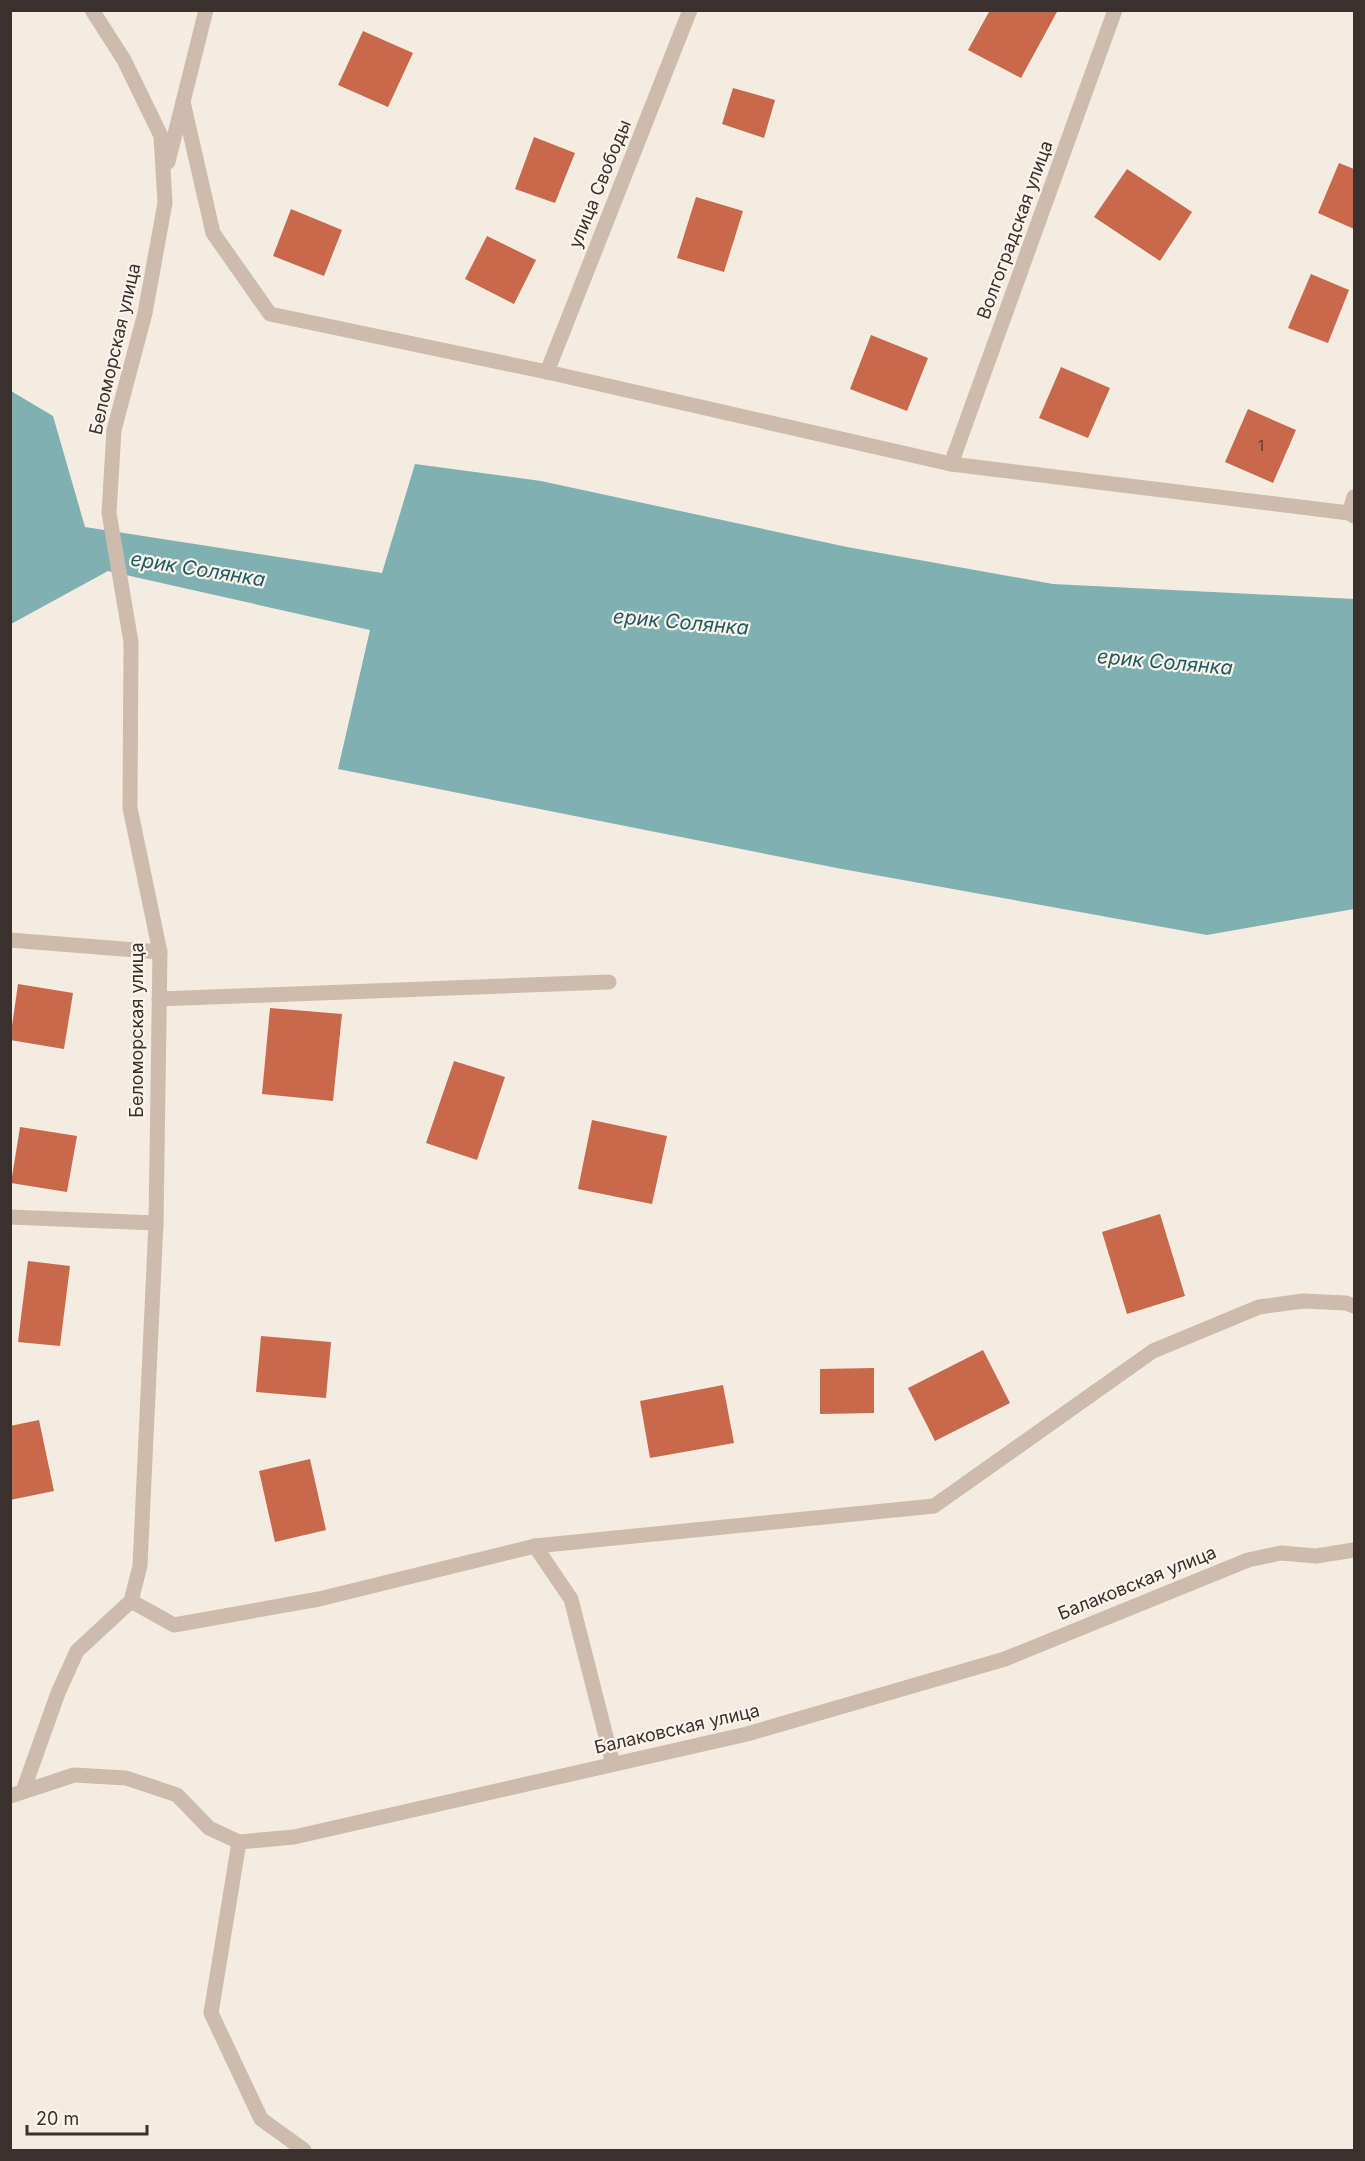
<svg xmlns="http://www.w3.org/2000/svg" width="1365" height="2161" font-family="Inter,sans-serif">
	<rect width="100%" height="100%" fill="#f4ebe1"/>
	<path fill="#7fb0b2" d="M11 391 53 416 85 527 382 573 415 464 541 481 847 547 1053 584 1354 599V909L1207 935 842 869 338 769 370 630 108 571 11 624Z"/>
	<g fill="#c8694b">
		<path d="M990 10H1058L1021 78 968 50Z"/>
		<path d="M363 31 413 53 388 107 338 85Z"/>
		<path d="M733 88 775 100 764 138 722 124Z"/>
		<path d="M534 137 575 153 555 203 515 189Z"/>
		<path d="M1339 163 1354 169V229L1318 213Z"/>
		<path d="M1127 169 1192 212 1160 261 1094 217Z"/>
		<path d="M696 197 743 211 724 272 677 258Z"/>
		<path d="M291 209 342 230 324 276 273 256Z"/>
		<path d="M487 236 536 260 514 304 465 279Z"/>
		<path d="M1311 274 1349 290 1328 343 1288 328Z"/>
		<path d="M871 335 928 358 907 411 850 389Z"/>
		<path d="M1061 367 1110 388 1088 438 1039 418Z"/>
		<path d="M1248 409 1296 430 1273 483 1225 462Z"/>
		<path d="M18 984 73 993 64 1049 10 1040Z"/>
		<path d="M270 1008 342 1014 333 1101 262 1094Z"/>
		<path d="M454 1061 505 1077 477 1160 426 1143Z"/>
		<path d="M592 1120 667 1136 652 1204 578 1189Z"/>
		<path d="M20 1127 77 1136 67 1192 11 1183Z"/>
		<path d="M1160 1214 1185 1296 1127 1314 1102 1232Z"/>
		<path d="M28 1261 70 1266 60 1346 18 1342Z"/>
		<path d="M261 1336 331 1342 326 1398 256 1392Z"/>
		<path d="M983 1350 1010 1403 935 1441 908 1388Z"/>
		<path d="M874 1368V1413L820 1414V1369Z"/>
		<path d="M723 1385 734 1443 650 1458 640 1401Z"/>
		<path d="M39 1420 54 1491 10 1500V1426Z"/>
		<path d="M310 1459 326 1530 275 1542 259 1471Z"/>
	</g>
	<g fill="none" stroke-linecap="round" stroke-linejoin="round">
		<g stroke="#cdbbac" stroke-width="15">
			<path d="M183 102 213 233 270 314 547 372 951 464 1349 513 1354 516"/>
			<path d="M168 162 206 10"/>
			<path d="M547 372 690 10"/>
			<path d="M951 464 1115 10"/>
			<path d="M1349 513 1354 497"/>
			<path d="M10 940 160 952"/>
			<path d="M159 999 609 982"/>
			<path d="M10 1217 156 1223"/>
			<path d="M535 1546 571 1599 613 1764"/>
			<path d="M131 1601 174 1625 319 1599 535 1546 934 1506 1153 1351 1259 1307 1303 1301 1346 1303 1354 1306"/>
			<path d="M23 1791 58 1693 77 1651 131 1601 140 1566 156 1223 160 952 130 808 131 642 109 513 114 430 145 313 165 203 161 136 124 60 92 10"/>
			<path d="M10 1796 74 1775 126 1778 177 1795 209 1828 239 1842 294 1837 747 1734 1005 1659 1248 1560 1281 1553 1316 1556 1354 1550"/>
			<path d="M239 1842 211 2013 261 2119 304 2150"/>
		</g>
	</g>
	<g text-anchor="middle" stroke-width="4.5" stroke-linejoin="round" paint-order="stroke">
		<g font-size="15" fill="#5e3e33">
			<text x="1261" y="451">1</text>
		</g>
		<g font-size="18" fill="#3b302b" stroke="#fbf5ee">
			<text transform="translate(600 184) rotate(-68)" y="6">улица Свободы</text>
			<text transform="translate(1015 230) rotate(-70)" y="6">Волгоградская улица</text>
			<text transform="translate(115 349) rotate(-77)" y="6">Беломорская улица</text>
			<text transform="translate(137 1030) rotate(-90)" y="6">Беломорская улица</text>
			<text transform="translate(1137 1583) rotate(-22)" y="6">Балаковская улица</text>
			<text transform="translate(677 1729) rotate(-13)" y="6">Балаковская улица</text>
		</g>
		<g font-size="20" font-style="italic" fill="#1f5a5e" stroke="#fbf5ee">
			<text transform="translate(198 569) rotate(9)" y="7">ерик Солянка</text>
			<text transform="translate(681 622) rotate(5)" y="7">ерик Солянка</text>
			<text transform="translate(1165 662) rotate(5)" y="7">ерик Солянка</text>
		</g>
	</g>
	<rect width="1365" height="2161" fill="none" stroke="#3b302b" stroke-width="24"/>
	<path d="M27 2125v9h120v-9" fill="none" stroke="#3b302b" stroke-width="3"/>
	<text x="36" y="2125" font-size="18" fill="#3b302b" stroke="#fbf5ee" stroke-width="4.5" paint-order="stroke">20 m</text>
</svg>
